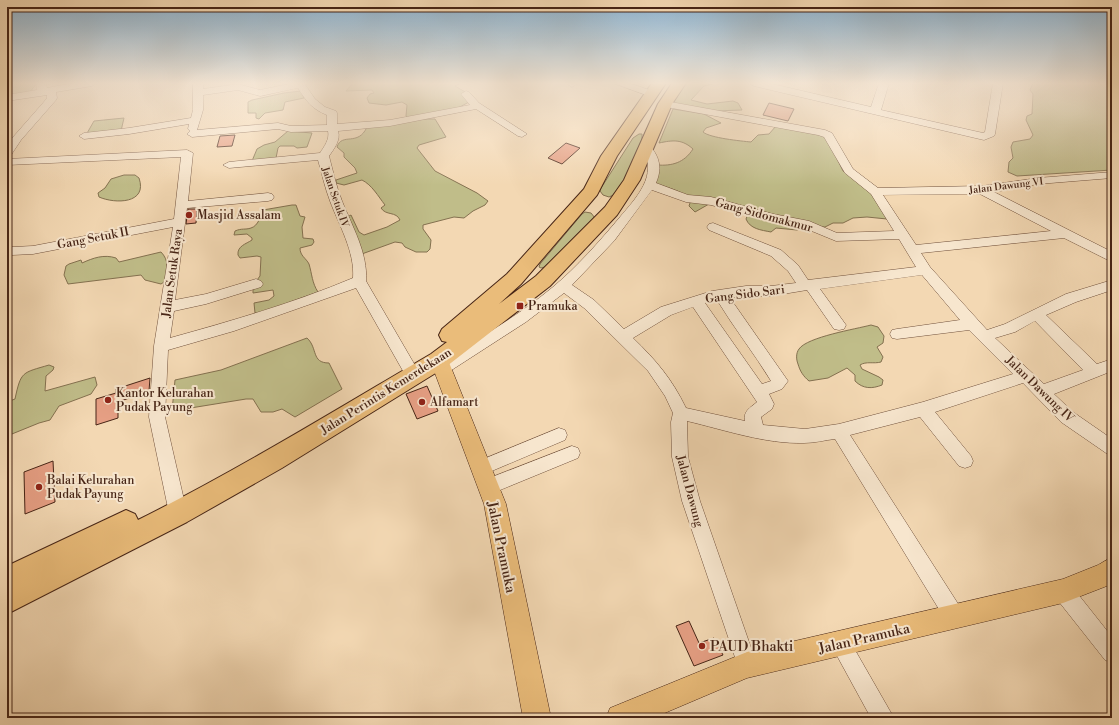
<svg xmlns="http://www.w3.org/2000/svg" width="1119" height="725" font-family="'Libre Bodoni',serif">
	<rect width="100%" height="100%" fill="#f3d8b3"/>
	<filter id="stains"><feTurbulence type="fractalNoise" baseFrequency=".005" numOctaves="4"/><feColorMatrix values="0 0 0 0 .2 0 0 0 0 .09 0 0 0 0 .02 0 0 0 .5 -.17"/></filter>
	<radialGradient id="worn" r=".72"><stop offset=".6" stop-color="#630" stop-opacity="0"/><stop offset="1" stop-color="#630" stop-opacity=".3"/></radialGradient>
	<g fill="#c0bd89" stroke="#847150">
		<path d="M7 83H37L30 92 7 95Z"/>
		<path d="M353 83H461L455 86 467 93 469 102 456 109 408 118 406 116 407 105 402 102 386 105 369 103 367 98 370 94 374 93 372 90 346 91Z"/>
		<path d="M677 83H717L704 86 691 100 707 104 733 101 738 103 742 110 714 111 671 103Z"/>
		<path d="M1033 83H1112V170L1017 176 1008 172 1009 162 1013 158 1011 147 1013 142 1030 139 1033 135 1026 120 1027 116 1032 114 1033 94 1030 90Z"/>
		<path d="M301 91 304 98 285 102 283 110 265 113 259 119 256 118V113H248V102L252 100 284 93Z"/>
		<path d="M673 109 704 114 721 123 706 128 703 132C710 138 741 141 751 142L758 135 769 134 776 126 826 136 843 171 872 192 887 219 867 217 853 218 843 223H833L825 227H806L797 230 776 228 771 232C761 230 750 229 746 219L748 214 709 204 695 212 689 206 691 200C680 190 668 188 654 183L657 165C672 166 684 163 693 149 682 139 673 140 659 143Z"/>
		<path d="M124 118 121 131 86 135 94 121Z"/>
		<path d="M423 119H435L446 137 419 145 417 148 435 171 477 193 488 201 485 205 473 211 464 218 454 217 423 225V229L431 240 430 249 427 252H416L405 247 402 243 395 242 359 255 347 217 351 215 359 232 364 235 387 227 400 220C396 211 386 216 381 208L385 205C378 196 372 185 362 180L344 185 336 183V180L357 173 355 168 344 157V153L337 147C342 132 358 147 367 127Z"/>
		<path d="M288 131 312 133 307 147 297 148 294 146H280L278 148 276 158 252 161 257 149 264 145 275 142Z"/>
		<path d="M639 134H642V140L618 193 609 197 603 195 600 191 601 188 633 138Z"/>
		<path d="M124 175H135L139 178C148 204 115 204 99 197L98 193 105 188 111 179Z"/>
		<path d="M292 205H296L300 216 305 217 302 227 303 238 313 239 314 242 312 245 300 248C300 256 306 258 309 264 312 274 312 283 318 292L263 312 255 313 254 303 269 300 274 296 273 290 253 293V290L259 284 257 280 260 276 261 257 257 256 240 258 238 255C237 246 246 244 252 240V238L247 234 234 235 235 231C242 228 245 230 251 228 258 226 261 216 263 210Z"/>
		<path d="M585 212 591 213 595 218 545 267 541 268 539 267 540 264 582 214Z"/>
		<path d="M161 252C169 260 167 269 167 280L161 284 145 280 141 275 68 284 64 275 66 266 69 264 81 260 82 263C93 258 104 254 116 258L119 262Z"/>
		<path d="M871 325 878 327 884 336 883 343 877 347 883 357 881 362C874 364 866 361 860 365L862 369 879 377 883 380 882 385C872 389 863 389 855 381V375L847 368 828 378 809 381C803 376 800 371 798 364 796 359 796 353 799 349 807 337 856 329 871 325Z"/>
		<path d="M307 338C318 348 311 363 329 363L342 389 295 417 282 409 273 412H261L253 399H246L172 411 175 380 221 370Z"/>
		<path d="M49 365 54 367 53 370 46 376 45 391 95 377 97 385 91 394 59 406 50 420 39 423 7 436V402L15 399C21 371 22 373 49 365Z"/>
	</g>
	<g fill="#e69f84" stroke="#472516">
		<path d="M769 103 794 109 788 121 763 115Z"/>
		<path d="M235 135 232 146 217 147 220 136Z"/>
		<path d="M566 143 580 148 562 164 548 158Z"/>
		<path d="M188 209H197L196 223 186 224Z"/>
		<path d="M150 378 149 391 118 402V418L96 425V399L116 393V389Z"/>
		<path d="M427 386 438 411 417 419 406 394Z"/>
		<path d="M53 461 55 502 25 514 24 472Z"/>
		<path d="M689 621 699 643 714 638 723 655 694 666 676 626Z"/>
	</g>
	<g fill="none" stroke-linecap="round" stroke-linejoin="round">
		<defs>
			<g id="minor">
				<path d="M36 83H46L47 88 73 83H97L92 86 56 92 57 98 56 100 21 140 11 155 7 156V144L43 103 47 98V95L7 101V95L37 90Z"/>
				<path d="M193 83H203V89L238 84 260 90 294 83H304L315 99 325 107 336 111 337 113V124L390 120 470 105 461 94 466 91 469 92 479 103 527 134 522 137 518 136 476 109 390 126 338 131C341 140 334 149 329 156 333 171 336 186 342 201 352 226 368 253 366 281L416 367 413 371 408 373 403 371 356 288 234 331 168 350 165 417 187 513 184 519 178 521 172 519 169 513 149 417 154 346 173 227 33 254 12 255 7 254V245L13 247 33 246 174 219 181 157 7 165V159L187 150 193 153 188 201 268 193 272 194 274 197 272 200 268 201 187 208 175 300 206 294 256 279 261 281 263 284 261 287 206 304 174 311 170 338C231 321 294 303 353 278 355 252 339 225 330 201 325 188 322 174 318 160L229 168 223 165 229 162 320 153C324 147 330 139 328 131L291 132 278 129 192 137 187 134 190 131 188 129 189 124 129 134 84 139 79 136 84 133 129 128 191 118 193 110ZM298 88C306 101 312 109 327 115V125L291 126 278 123 197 130 203 110V95L238 90 260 96Z"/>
				<path d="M578 83 572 87 567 84 568 83Z"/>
				<path d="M613 83H629L655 92 657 94 652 97Z"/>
				<path d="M749 83H768L871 107 879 83H889L881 110 983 133 985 132 993 83H1003L995 134 994 136 984 140 754 86Z"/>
				<path d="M665 101 825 130 832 133 853 169 878 188 982 186 1038 178 1112 172V178L1038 184 994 192 1112 252V262L1064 238 921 253 930 267 987 330 1005 324 1066 294 1112 280V290L1076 302 1046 315 1097 364 1112 359V371L1054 394 1073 412 1112 439V455L1106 453 1061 422 1023 383 935 412 971 456 973 461 971 466 965 468 959 466 920 417 850 435 962 610 965 617 962 624 955 627 948 624 835 439C825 440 815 443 804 443 765 444 725 430 687 421L688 457 700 501 757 665 754 672 747 675 740 672 682 501 672 457 671 422 673 413 665 396 648 371 584 308 564 293 526 322 447 373 442 375 437 373 434 369 437 365C476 340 517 317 553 287 577 267 599 242 620 217 636 198 659 175 642 149L643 147H651C660 158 662 169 656 183L688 195 711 197 773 214 809 221 837 233 894 231 871 194 845 173 824 137 818 135 661 106 660 104 661 102ZM652 190 686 202 711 205 773 222 802 227 836 241 899 239 916 267 808 280 798 265 781 250 713 223 709 224 707 227 709 230 771 256 788 271 796 283 771 286H746L712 291 661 307 624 329 594 300 572 285 614 241ZM980 194 1051 231 916 245 883 195ZM922 275 960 320 897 329 892 330 890 334 892 338 897 339 969 330 1013 374 923 402 839 424 805 429 763 425 761 417 772 409 774 404 769 394 782 389 788 381 730 298 746 296H771L807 290 834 329 839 330 844 329 846 325 820 289ZM717 300C734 328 754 353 771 381L762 384 705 303ZM693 307 757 402C750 408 743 411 745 421L686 408C672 379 656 360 633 338L671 315ZM1035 321 1083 370 1044 384 995 338 1015 332Z"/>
				<path d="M559 428 565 430 567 435 565 440 480 476 474 473 471 468 474 463Z"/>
				<path d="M572 446 578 448 580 453 578 458 488 495 482 493 479 487 482 481Z"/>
				<path d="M1063 581 1070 584 1112 637V663L1105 660 1056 598 1053 591 1056 584Z"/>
				<path d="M840 633 847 636 894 718H871L830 643 833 636Z"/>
			</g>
			<g id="major">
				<path d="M439 353 446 355 448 360 506 504 551 718H523L484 504 430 360 432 355Z"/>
				<path d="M1112 557V584L1063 603 747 678 653 718H606L610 708 747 652 1063 579 1098 565Z"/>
			</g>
			<path id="highway" d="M652 83H666L617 156 597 195 521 284 499 304 536 276 605 207 624 180 658 104 672 83H686L672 104 640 180 617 215 550 286 447 366 282 468 187 522 7 614V566L126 510 135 514 138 520C238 470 334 411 431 354L447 342 442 341 439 335 442 329 507 274 584 189 601 156Z"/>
		</defs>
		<use href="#minor" stroke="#72523d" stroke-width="1"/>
		<use href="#major" stroke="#472516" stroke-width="1"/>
		<use href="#highway" stroke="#472516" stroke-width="2"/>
		<use href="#minor" fill="#f7e6ce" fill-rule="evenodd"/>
		<use href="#major" fill="#eabc7a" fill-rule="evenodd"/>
		<use href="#highway" fill="#eabc7a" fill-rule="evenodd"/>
	</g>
	<linearGradient id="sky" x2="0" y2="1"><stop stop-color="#8bb5d5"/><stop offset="0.45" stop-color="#faeddd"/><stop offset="1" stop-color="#faeddd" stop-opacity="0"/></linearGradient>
	<rect width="1119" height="185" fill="url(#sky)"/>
	<g fill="#8f2418" stroke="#f7e6ce" stroke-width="1.5">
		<circle cx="189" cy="215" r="4"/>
		<rect x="516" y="302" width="8" height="8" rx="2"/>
		<circle cx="108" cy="400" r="4"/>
		<circle cx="422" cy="402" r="4"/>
		<circle cx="39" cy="487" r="4"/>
		<circle cx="702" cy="646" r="4"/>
	</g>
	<g text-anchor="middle" stroke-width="4" stroke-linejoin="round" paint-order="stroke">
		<g font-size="10" fill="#472516" stroke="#f7e6ce">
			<text transform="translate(1006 185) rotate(-7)" y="4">Jalan Dawung VI</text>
			<text transform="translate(336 197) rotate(71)" y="4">Jalan Setuk IV</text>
		</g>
		<g font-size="12" fill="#472516" stroke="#f7e6ce" text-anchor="start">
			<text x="197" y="219">Masjid Assalam</text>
			<text x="528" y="310">Pramuka</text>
			<text x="116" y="397">Kantor Kelurahan<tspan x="116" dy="14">Pudak Payung</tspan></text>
			<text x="430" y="406">Alfamart</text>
			<text x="47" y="484">Balai Kelurahan<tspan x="47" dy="14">Pudak Payung</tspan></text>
		</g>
		<g font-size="12" fill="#472516" stroke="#f7e6ce">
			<text transform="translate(764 215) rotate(15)" y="4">Gang Sidomakmur</text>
			<text transform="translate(93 238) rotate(-11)" y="4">Gang Setuk II</text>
			<text transform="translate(172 273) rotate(-82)" y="4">Jalan Setuk Raya</text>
			<text transform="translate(745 294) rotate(-7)" y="4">Gang Sido Sari</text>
			<text transform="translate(1040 389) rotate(44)" y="4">Jalan Dawung IV</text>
			<text transform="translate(386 391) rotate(-32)" y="4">Jalan Perintis Kemerdekaan</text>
			<text transform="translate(690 491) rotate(75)" y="4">Jalan Dawung</text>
		</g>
		<g font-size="14" fill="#472516" stroke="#f7e6ce">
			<text transform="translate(502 547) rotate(78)" y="5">Jalan Pramuka</text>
			<text transform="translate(864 638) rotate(-13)" y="5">Jalan Pramuka</text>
		</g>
		<g font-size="14" fill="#472516" stroke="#f7e6ce" text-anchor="start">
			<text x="710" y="651">PAUD Bhakti</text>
		</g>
	</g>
	<rect width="1119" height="725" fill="none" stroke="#f3d8b3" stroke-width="24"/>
	<rect x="8" y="8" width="1103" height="709" fill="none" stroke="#472516" stroke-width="2"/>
	<rect x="12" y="12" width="1095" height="701" fill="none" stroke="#472516"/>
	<rect width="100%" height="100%" filter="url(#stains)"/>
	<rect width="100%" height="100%" fill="url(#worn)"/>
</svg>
